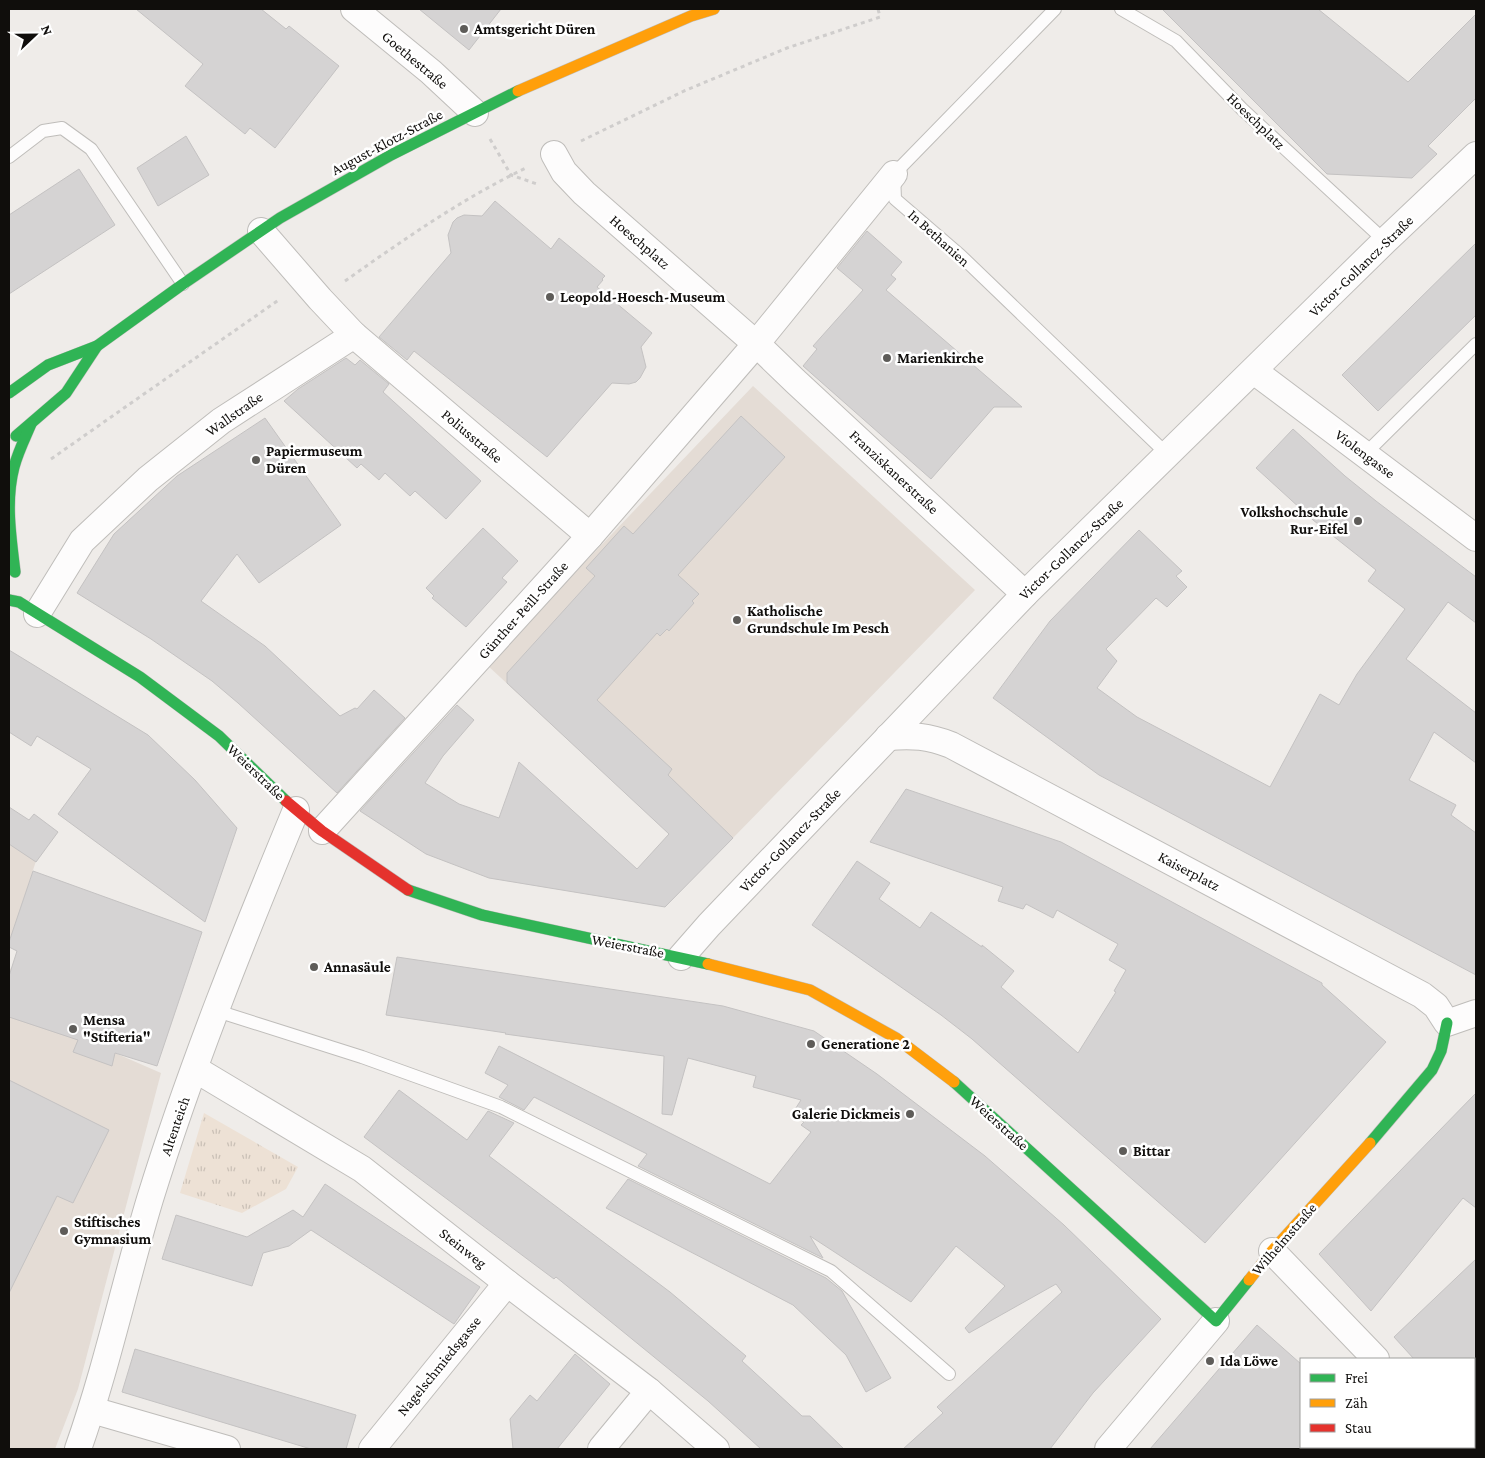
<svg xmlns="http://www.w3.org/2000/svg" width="1485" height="1458" font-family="'Crimson Pro',serif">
	<defs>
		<pattern id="grass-tufts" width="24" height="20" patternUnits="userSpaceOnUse" patternTransform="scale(1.25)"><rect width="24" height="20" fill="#ede1d5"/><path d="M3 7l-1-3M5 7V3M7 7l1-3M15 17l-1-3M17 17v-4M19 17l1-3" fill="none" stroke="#cac0b6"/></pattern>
	</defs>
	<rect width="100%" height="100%" fill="#efece9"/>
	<g fill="#e4dcd5">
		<path d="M753 386 975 590 733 838 690 796 661 826 487 665Z"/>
		<path d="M9 844 36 861 9 943Z"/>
		<path d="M9 968 107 1007 115 1053 161 1073 78 1389 55 1449H9Z"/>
	</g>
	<path fill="url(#grass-tufts)" d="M204 1113 298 1167 286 1189 242 1213 180 1193Z"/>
	<g fill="#d5d3d3" stroke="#c4c2c2">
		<path d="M136 9H261L286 29 289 26 339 66 275 148 250 128 245 134 185 86 203 64Z"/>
		<path d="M419 9H501L469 50Z"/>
		<path d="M1162 9H1318L1408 82 1476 14V98L1428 146 1437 154 1412 178 1327 174Z"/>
		<path d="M186 136 209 175 158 206 137 168Z"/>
		<path d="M79 169 115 225 9 294V215Z"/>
		<path d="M495 201 551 249 559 238 605 276 602 279 603 280 597 287 652 333 641 347 646 367 640 378 636 382 629 384 612 383 547 457 414 351 407 360 379 337 451 253 448 235 453 222 457 218 464 215 482 216Z"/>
		<path d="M867 231 902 262 891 275 896 279 886 290 1022 407H994L931 479 803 366 817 349 813 346 863 290 837 268Z"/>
		<path d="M1476 243V315L1378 411 1342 375Z"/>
		<path d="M346 358 355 365 360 360 389 384 383 392 481 481 446 519 415 491 410 496 385 473 379 480 361 464 357 468 284 401 298 389Z"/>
		<path d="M741 416 785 457 678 575 699 594 692 601 694 603 669 631 667 629 660 636 657 633 597 700 672 769 668 775 733 838 665 907 489 878 426 854 360 811 457 705 474 720 443 756 425 783 459 804 499 818 519 762 637 869 669 834 507 683V673L595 576 586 568 624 526 633 534Z"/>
		<path d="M265 418 341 525 259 583 237 554 201 601 265 646 340 716 355 708 357 709 374 690 405 718 337 793 238 703 212 681 151 639 77 593 114 534 177 476Z"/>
		<path d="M1293 429 1345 476 1376 501 1476 577V623L1448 602 1406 659 1476 713V763L1434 732 1409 780 1456 805 1451 815 1476 833V975L1099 775 993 698 1050 621 1139 530 1182 571 1176 576 1187 587 1167 607 1156 598 1106 649 1117 661 1097 688 1137 717 1270 787 1320 694 1339 705 1357 674 1405 609 1368 581 1376 570 1313 520 1256 468Z"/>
		<path d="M483 528 518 561 502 578 507 582 466 627 432 598 434 596 426 588Z"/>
		<path d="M9 650 148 735 195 780 237 828 205 922 58 814 91 769 37 736 31 746 9 732Z"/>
		<path d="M906 789 1061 842 1322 983V985L1386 1042 1205 1243 972 1039 941 1015 812 925 857 861 890 883 879 899 920 928 931 912 982 947V945L1014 971 1001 987 1078 1053 1116 992 1114 991 1126 970 1109 960 1118 944 1057 910 1053 918 1026 904 1023 909 998 901 1003 887 870 842Z"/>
		<path d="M9 807 29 820 34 814 58 832 36 862 9 844Z"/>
		<path d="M33 871 202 932 157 1066 115 1053 112 1066 73 1052 78 1040 9 1017V976L17 951 9 947V942Z"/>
		<path d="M397 957 723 1006 814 1031 877 1074 985 1156 1064 1225 1161 1319 1093 1393 1050 1449H903L943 1413 937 1407 1062 1292 1056 1284 969 1333 965 1328 1005 1286 956 1246 911 1302 810 1236 823 1258 638 1166 647 1154 534 1097 524 1110 499 1097 508 1085 485 1073 499 1046 770 1184 811 1132 801 1125 804 1122 792 1114 801 1100 753 1087 756 1076 688 1058 672 1115 662 1114 664 1056 505 1034 506 1033 386 1015Z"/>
		<path d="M9 1080 109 1130 73 1203 57 1196 9 1293Z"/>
		<path d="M399 1090 467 1140 488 1111 514 1123 489 1156 670 1292 746 1356 742 1361 802 1416H810L844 1449H761L708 1401 556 1277 554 1279 364 1137Z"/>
		<path d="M1476 1093V1208L1463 1198 1371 1311 1319 1254Z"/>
		<path d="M628 1179 826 1278 842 1291 891 1378 866 1392 846 1355 793 1305 606 1208Z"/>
		<path d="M325 1184 480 1287 454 1324 311 1230 289 1246 263 1253 252 1286 162 1259 176 1215 247 1237 293 1210 303 1217Z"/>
		<path d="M1476 1259V1359H1414L1394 1337Z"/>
		<path d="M1257 1325 1301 1364V1449H1150Z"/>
		<path d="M135 1349 356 1415 346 1449H311L122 1392Z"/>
		<path d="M575 1354 610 1384 557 1449H513L510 1419 530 1395 537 1401Z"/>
	</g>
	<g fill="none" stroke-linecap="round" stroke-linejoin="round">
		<defs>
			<g id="lane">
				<path d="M1055 9 894 174 895 199 960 255 1168 455"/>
				<path d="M1121 9 1176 41 1242 109 1385 241"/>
				<path d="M9 157 43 131 62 128 91 149 183 284"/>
				<path d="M1365 454 1476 344"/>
				<path d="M217 1011 362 1057 501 1107 831 1271 949 1374"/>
			</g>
			<g id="street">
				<path d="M354 9 431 72 475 113"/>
				<path d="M554 154 564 172 584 193 763 350 795 381 1025 594"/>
				<path d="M261 231 320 299 354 335 590 536"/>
				<path d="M1254 371 1476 538"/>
				<path d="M37 614 82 541 148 479 221 421 354 335"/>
				<path d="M888 737C913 735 928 736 951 745L1422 995 1436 1006 1447 1023 1476 1013"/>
				<path d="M322 831 590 536 756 344 894 174"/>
				<path d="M681 957 709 925 1025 594 1385 241 1476 155"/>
				<path d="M195 1069 362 1169 507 1283 649 1391 716 1449"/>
				<path d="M1272 1251 1376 1359"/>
				<path d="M92 1410 227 1449"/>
				<path d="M1459 1447 1462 1449"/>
				<path d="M78 1449C107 1367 125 1282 150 1199 191 1067 243 938 296 810"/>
				<path d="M372 1449 507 1283"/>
				<path d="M601 1449 649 1391"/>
				<path d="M1108 1449 1216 1321"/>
			</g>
			<g id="fast">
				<path d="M9 393 48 365 97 346 183 284 280 218 391 155 518 91"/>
				<path d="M16 436 66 393 97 346"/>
				<path d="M15 572C11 538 5 501 14 467 18 452 25 438 31 424"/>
				<path d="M9 600 19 602 140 677 219 736 286 801"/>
				<path d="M408 890 482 915 708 964"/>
				<path d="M954 1082 1216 1321 1249 1280"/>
				<path d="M1370 1143 1432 1070 1441 1051 1447 1023"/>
			</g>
			<g id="slow">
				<path d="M518 91 691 16 714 9"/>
				<path d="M708 964 810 990 896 1038 954 1082"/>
				<path d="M1249 1280 1272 1251 1370 1143"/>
			</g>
			<path id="jam" d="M286 801 322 831 408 890"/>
		</defs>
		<use href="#lane" stroke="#bfbdba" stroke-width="14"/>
		<use href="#street" stroke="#bfbdba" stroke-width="28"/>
		<use href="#fast" stroke="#bfbdba" stroke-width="12"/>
		<use href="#slow" stroke="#bfbdba" stroke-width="12"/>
		<use href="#jam" stroke="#bfbdba" stroke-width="12"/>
		<g stroke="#cfcdcc" stroke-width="3" stroke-dasharray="4 4" stroke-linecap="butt">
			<path d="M490 139 511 175 537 184"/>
			<path d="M581 141 684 91 787 48 880 17 878 9"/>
			<path d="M345 281C403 240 463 198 528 167"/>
			<path d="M51 459 280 299"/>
		</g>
		<use href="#lane" stroke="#fdfcfc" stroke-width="12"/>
		<use href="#street" stroke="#fdfcfc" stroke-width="26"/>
		<use href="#fast" stroke="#30b455" stroke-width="11"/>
		<use href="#slow" stroke="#ff9f0a" stroke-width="11"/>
		<use href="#jam" stroke="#e5322d" stroke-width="11"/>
	</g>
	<g fill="#5e5c59" stroke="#fff" stroke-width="2">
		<circle cx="464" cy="29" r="5"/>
		<circle cx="550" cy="297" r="5"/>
		<circle cx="887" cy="358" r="5"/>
		<circle cx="256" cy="460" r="5"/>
		<circle cx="1358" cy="521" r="5"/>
		<circle cx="737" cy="620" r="5"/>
		<circle cx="314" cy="967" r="5"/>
		<circle cx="73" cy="1029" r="5"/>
		<circle cx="811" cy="1044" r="5"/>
		<circle cx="910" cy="1114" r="5"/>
		<circle cx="1123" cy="1151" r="5"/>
		<circle cx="64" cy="1231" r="5"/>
		<circle cx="1210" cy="1361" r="5"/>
	</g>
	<g text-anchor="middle" stroke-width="5" stroke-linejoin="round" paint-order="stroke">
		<g font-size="15" font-weight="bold" fill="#100e0c" stroke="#fff" text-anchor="start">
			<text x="474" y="34">Amtsgericht Düren</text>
			<text x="560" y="302">Leopold-Hoesch-Museum</text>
			<text x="897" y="363">Marienkirche</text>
			<text x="266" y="456">Papiermuseum<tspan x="266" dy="17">Düren</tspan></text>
			<text x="1348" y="517" text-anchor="end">Volkshochschule<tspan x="1348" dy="17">Rur-Eifel</tspan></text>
			<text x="747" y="616">Katholische<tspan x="747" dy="17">Grundschule Im Pesch</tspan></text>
			<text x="324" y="972">Annasäule</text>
			<text x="83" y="1025">Mensa<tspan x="83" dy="17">"Stifteria"</tspan></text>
			<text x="821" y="1049">Generatione 2</text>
			<text x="900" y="1119" text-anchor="end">Galerie Dickmeis</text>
			<text x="1133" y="1156">Bittar</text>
			<text x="74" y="1227">Stiftisches<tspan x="74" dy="17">Gymnasium</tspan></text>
			<text x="1220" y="1366">Ida Löwe</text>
		</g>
		<g font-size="15" fill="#100e0c" stroke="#fff">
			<text transform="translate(415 60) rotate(40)" y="5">Goethestraße</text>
			<text transform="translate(1256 121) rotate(44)" y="5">Hoeschplatz</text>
			<text transform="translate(387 142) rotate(-28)" y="5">August-Klotz-Straße</text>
			<text transform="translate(939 238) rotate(42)" y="5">In Bethanien</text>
			<text transform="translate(640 242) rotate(41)" y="5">Hoeschplatz</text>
			<text transform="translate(1361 266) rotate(-44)" y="5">Victor-Gollancz-Straße</text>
			<text transform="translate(234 414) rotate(-35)" y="5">Wallstraße</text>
			<text transform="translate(472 436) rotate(40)" y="5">Poliusstraße</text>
			<text transform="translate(1365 454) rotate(37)" y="5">Violengasse</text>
			<text transform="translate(894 472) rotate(43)" y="5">Franziskanerstraße</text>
			<text transform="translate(1071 549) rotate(-44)" y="5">Victor-Gollancz-Straße</text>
			<text transform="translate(523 610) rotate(-48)" y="5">Günther-Peill-Straße</text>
			<text transform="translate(256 772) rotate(44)" y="5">Weierstraße</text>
			<text transform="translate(790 840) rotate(-46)" y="5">Victor-Gollancz-Straße</text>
			<text transform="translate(1189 871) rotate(28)" y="5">Kaiserplatz</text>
			<text transform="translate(628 946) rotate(11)" y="5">Weierstraße</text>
			<text transform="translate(999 1123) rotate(42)" y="5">Weierstraße</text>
			<text transform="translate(175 1126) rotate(-71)" y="5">Altenteich</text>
			<text transform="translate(1284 1239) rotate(-49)" y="5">Wilhelmstraße</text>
			<text transform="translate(463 1248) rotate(38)" y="5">Steinweg</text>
			<text transform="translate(439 1366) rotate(-51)" y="5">Nagelschmiedsgasse</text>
		</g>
	</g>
	<rect width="1485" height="1458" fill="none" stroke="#100e0c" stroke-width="20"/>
	<rect x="1300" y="1358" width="175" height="90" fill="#ffffff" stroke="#9f9f9e"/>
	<rect x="1310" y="1374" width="25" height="8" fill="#30b455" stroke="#9f9f9e"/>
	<text x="1345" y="1383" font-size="15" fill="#100e0c">Frei</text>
	<rect x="1310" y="1399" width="25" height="8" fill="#ff9f0a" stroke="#9f9f9e"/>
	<text x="1345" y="1408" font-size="15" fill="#100e0c">Zäh</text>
	<rect x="1310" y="1424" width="25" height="8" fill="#e5322d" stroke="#9f9f9e"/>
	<text x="1345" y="1433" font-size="15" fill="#100e0c">Stau</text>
	<g transform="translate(35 35) rotate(68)" stroke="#ffffff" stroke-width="4" paint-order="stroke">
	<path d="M0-4L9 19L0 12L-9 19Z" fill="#100e0c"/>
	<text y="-8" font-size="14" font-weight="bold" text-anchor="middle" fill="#100e0c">N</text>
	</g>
</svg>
